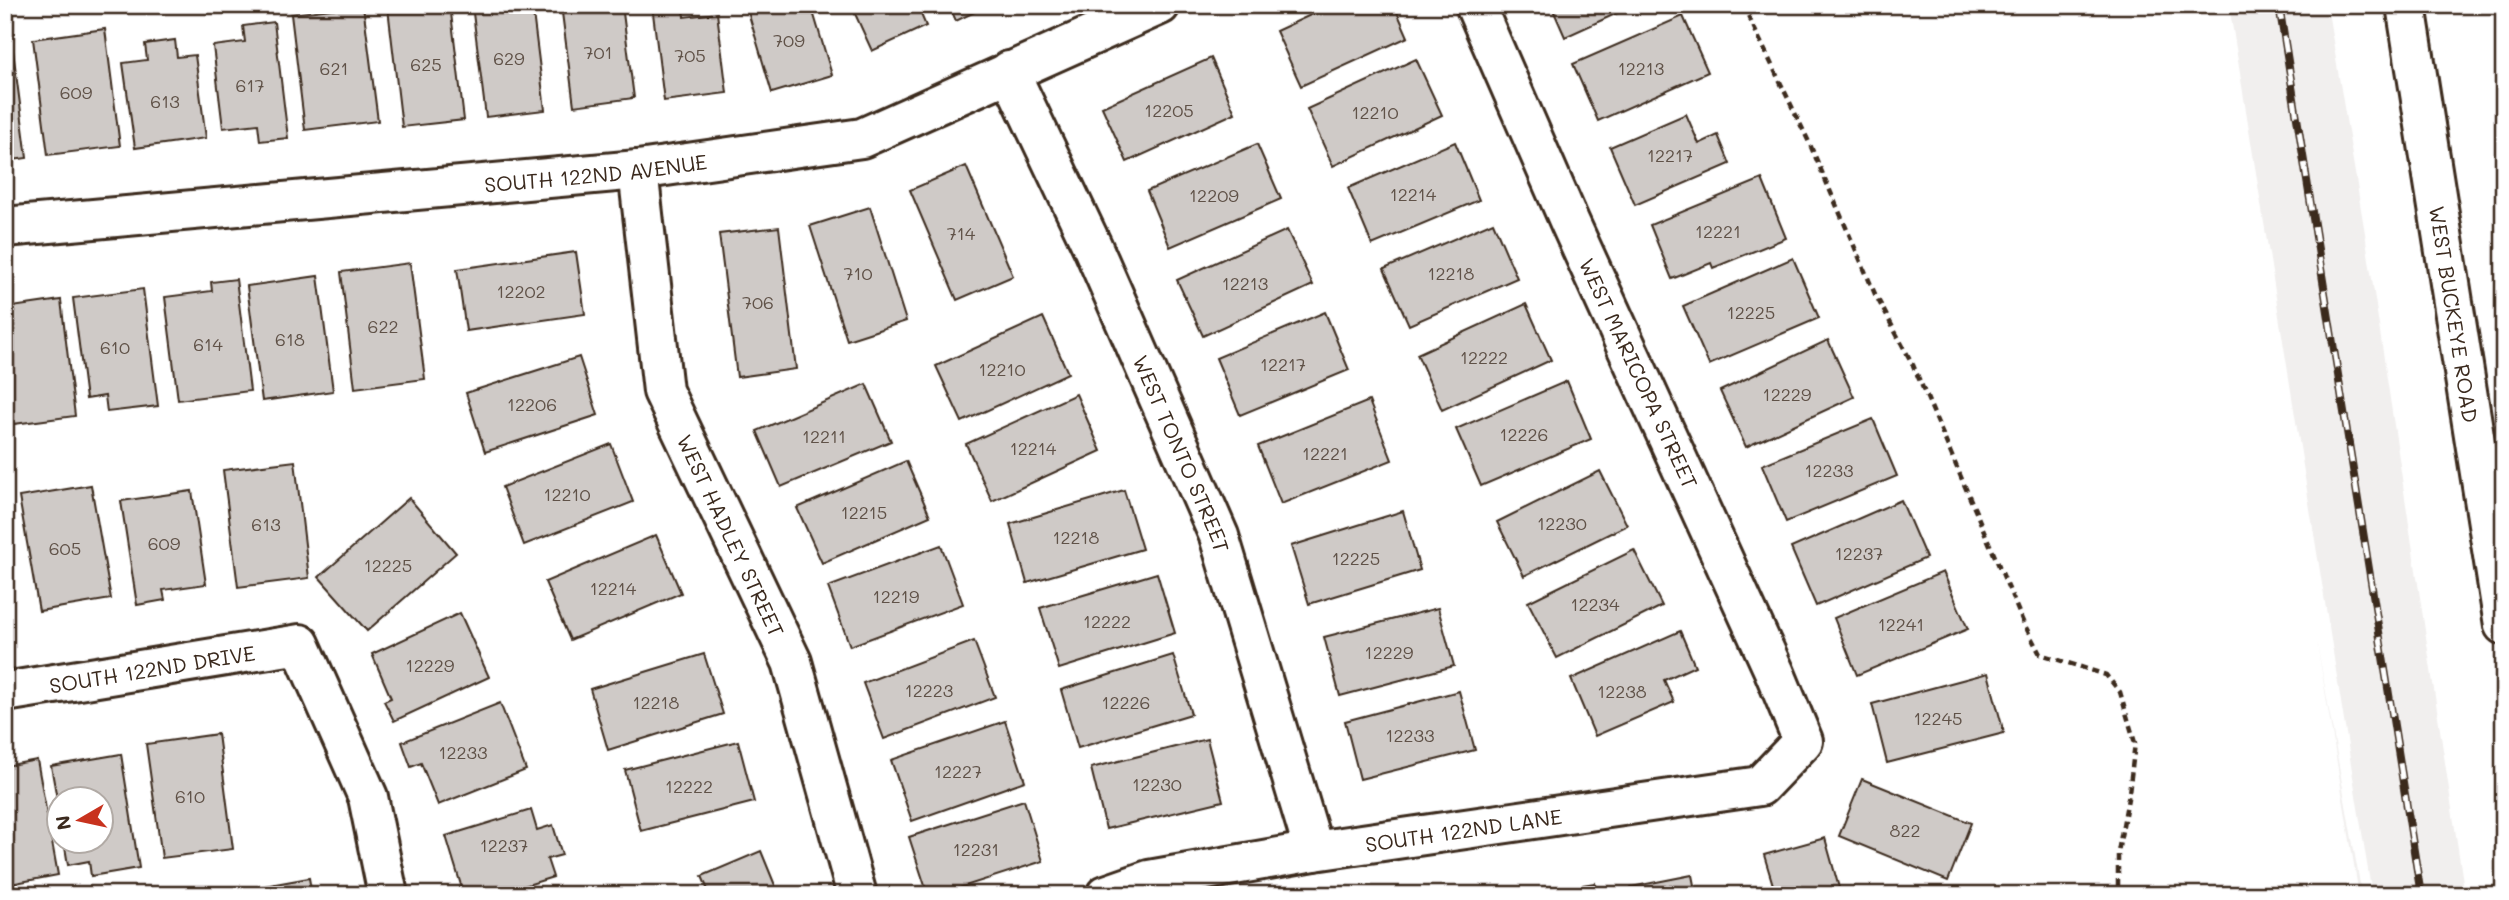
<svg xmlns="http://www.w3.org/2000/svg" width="2509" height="900" font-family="Mali,sans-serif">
	<rect width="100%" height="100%" fill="#fff"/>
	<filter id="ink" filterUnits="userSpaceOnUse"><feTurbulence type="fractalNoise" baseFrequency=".0143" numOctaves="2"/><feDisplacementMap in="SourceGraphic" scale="14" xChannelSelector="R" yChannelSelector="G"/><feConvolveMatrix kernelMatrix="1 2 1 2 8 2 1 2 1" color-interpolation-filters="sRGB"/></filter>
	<g filter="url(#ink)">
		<g fill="#f1efee">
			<polygon points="2229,5 2327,5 2365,233 2465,895 2372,895"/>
			<polygon points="2316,637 2362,895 2359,895"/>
		</g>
		<g fill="#cfcac7" stroke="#3b2a1e" stroke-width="2">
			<polygon points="363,5 378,121 305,130 291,14"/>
			<polygon points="410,5 450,5 464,120 402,127 388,8"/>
			<polygon points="472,5 532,5 545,110 486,117"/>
			<polygon points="561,5 622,5 634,98 574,106"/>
			<polygon points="652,5 683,5 684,17 717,13 727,93 664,101"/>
			<polygon points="746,5 811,5 832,75 772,93"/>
			<polygon points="851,5 917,5 926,26 872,51"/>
			<polygon points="949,5 989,5 956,21"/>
			<polygon points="1332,5 1394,5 1408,37 1301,86 1276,31"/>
			<polygon points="1551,5 1635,5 1565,37"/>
			<polygon points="1683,16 1708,72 1598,121 1573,64"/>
			<polygon points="274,22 288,138 260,141 258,124 223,128 213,46 245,42 243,26"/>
			<polygon points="105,29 120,146 48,155 33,39"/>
			<polygon points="175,40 177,57 195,55 206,138 135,148 123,63 147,60 145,44"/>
			<polygon points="12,43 27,158 5,161 5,44"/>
			<polygon points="1211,58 1235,113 1127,162 1102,107"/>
			<polygon points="1416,59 1442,115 1333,166 1307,109"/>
			<polygon points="1686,114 1699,144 1718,135 1730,164 1635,205 1610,147"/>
			<polygon points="1455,142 1479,200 1372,245 1348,188"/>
			<polygon points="1257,144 1281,199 1170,247 1147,191"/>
			<polygon points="966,166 1013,276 957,300 910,190"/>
			<polygon points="1762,179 1786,238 1713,268 1711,263 1672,279 1650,225"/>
			<polygon points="870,207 906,321 847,340 810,226"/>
			<polygon points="1493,222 1517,278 1409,325 1384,269"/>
			<polygon points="779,227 796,369 737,377 719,234"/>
			<polygon points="1287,230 1313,285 1203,336 1177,280"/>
			<polygon points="576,252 585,314 466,331 457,269"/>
			<polygon points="1793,258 1819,318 1709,365 1683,306"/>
			<polygon points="410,263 425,379 355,388 341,272"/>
			<polygon points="318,276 333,391 262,401 247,286"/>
			<polygon points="236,279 250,391 178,400 165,297 212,291 211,282"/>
			<polygon points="143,289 158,406 107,412 105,396 86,399 73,298"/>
			<polygon points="61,300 75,416 6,425 5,308"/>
			<polygon points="1526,304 1551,360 1442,410 1417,354"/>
			<polygon points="1325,312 1349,370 1240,415 1216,358"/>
			<polygon points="1043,317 1068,373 962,422 936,366"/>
			<polygon points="1828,340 1854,397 1746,447 1720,391"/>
			<polygon points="579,357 598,415 485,452 466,393"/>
			<polygon points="1567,381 1591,439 1481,486 1456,429"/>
			<polygon points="866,384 891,441 781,487 757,431"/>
			<polygon points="1076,394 1101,451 992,501 966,444"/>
			<polygon points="1369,401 1392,460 1281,504 1258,446"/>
			<polygon points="1873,419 1897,476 1786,522 1762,465"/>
			<polygon points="611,444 633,502 524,545 502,487"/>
			<polygon points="295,461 309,578 238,587 223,470"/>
			<polygon points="906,461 930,516 822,563 797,508"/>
			<polygon points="1600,471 1627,525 1524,576 1497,522"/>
			<polygon points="91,485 111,599 39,611 19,497"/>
			<polygon points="1124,490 1142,549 1027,583 1010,524"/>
			<polygon points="192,491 206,584 163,590 165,600 137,605 121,501"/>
			<polygon points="409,498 456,553 367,631 319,577"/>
			<polygon points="1901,500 1926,558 1816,606 1791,548"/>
			<polygon points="1403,511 1420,570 1309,604 1291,546"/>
			<polygon points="656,535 681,593 570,640 545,582"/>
			<polygon points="941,545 963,604 850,646 828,587"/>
			<polygon points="1634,550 1662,606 1557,658 1528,602"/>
			<polygon points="1943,572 1968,629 1857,675 1834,618"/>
			<polygon points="1157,573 1175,633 1059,669 1040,608"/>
			<polygon points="5,588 10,620 5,621"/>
			<polygon points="1438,608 1454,666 1340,696 1324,637"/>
			<polygon points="460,613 489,677 394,721 384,701 391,698 372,654"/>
			<polygon points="1680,631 1695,666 1664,680 1674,702 1595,736 1571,679"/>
			<polygon points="974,641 995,697 884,739 863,683"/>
			<polygon points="704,654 723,714 608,750 590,689"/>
			<polygon points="1173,655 1191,714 1078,748 1061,690"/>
			<polygon points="1988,673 2004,733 1887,763 1872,704"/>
			<polygon points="1459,691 1475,750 1360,779 1345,721"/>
			<polygon points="500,703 526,770 438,805 421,763 411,767 402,742"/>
			<polygon points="1005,721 1025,781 912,821 891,760"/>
			<polygon points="218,734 233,849 162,858 146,744"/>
			<polygon points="1207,739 1223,801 1106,829 1091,768"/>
			<polygon points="738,741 754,802 641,831 625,770"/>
			<polygon points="121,754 139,868 91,876 89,861 68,865 64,841 102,841 102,799 60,799 60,815 51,766"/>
			<polygon points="37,760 58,875 5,885 5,766"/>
			<polygon points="1862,779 1971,823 1948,881 1839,836"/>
			<polygon points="1024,800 1043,861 937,895 928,895 909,837"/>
			<polygon points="531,810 537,830 553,825 562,855 547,859 553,877 495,895 464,895 446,836"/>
			<polygon points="1825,838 1841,895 1776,895 1764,855"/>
			<polygon points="761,851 779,895 710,895 702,876"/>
			<polygon points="1692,875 1696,895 1632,895 1631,887"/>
			<polygon points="309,878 312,895 213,895"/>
			<polygon points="1595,883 1597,895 1535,895 1535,893"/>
		</g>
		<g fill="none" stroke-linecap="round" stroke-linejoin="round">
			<g stroke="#3b2a1e" stroke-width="44">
				<g id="minor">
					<path id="s1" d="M 1009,71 L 1093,248 L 1219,536 L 1314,851"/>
					<path id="s2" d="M 638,170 L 663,391 L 792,662 L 857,895"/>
					<path id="s3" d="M 5,227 L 638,170 L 862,138 L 1160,5"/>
					<path id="s4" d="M 5,692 L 300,644 L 368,797 L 388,895"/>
					<path id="s5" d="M 1106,895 L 1149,880 L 1314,851 L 1760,786 L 1803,741 L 1774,671 L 1570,223 L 1475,5"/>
				</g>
			</g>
			<g stroke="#3b2a1e" stroke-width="44">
				<g id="primary">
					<path id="s6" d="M 2406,5 L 2504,625"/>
				</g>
			</g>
			<polyline stroke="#3b2a1e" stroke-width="4.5" stroke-dasharray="7 5" stroke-linecap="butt" points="1743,5 1808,140 1875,294 1913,365 2023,622 2040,654 2106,675 2120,692 2135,743 2129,793 2118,852 2118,895"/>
			<use href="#minor" stroke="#fff" stroke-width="38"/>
			<use href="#primary" stroke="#fff" stroke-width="38"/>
			<g stroke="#3b2a1e" stroke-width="8">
				<polyline id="rail" points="2279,5 2421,895"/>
			</g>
			<use href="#rail" stroke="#fff" stroke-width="5" stroke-dasharray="16" stroke-linecap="butt"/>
		</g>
	</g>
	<g text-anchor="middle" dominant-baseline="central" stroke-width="5" stroke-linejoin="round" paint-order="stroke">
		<g font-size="18" fill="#605248">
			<text x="789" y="40">709</text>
			<text x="598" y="52">701</text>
			<text x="690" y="55">705</text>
			<text x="509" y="58">629</text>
			<text x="426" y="64">625</text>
			<text x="334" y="68">621</text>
			<text x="1641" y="68">12213</text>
			<text x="250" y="85">617</text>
			<text x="76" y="92">609</text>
			<text x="165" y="101">613</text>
			<text x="1169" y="110">12205</text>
			<text x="1375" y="112">12210</text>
			<text x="1670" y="155">12217</text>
			<text x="1413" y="194">12214</text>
			<text x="1214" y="195">12209</text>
			<text x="1718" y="231">12221</text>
			<text x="961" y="233">714</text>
			<text x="858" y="273">710</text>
			<text x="1451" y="273">12218</text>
			<text x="1245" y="283">12213</text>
			<text x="521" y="291">12202</text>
			<text x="758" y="302">706</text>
			<text x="1751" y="312">12225</text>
			<text x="383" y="326">622</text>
			<text x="290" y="339">618</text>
			<text x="208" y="344">614</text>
			<text x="115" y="347">610</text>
			<text x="1484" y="357">12222</text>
			<text x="1283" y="364">12217</text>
			<text x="1002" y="369">12210</text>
			<text x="1787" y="394">12229</text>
			<text x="532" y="404">12206</text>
			<text x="1524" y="434">12226</text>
			<text x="824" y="436">12211</text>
			<text x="1033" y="448">12214</text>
			<text x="1325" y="453">12221</text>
			<text x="1829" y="470">12233</text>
			<text x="567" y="494">12210</text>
			<text x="864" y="512">12215</text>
			<text x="1562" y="523">12230</text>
			<text x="266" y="524">613</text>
			<text x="1076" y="537">12218</text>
			<text x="164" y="543">609</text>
			<text x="65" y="548">605</text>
			<text x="1859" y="553">12237</text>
			<text x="1356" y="558">12225</text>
			<text x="388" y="565">12225</text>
			<text x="613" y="588">12214</text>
			<text x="896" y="596">12219</text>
			<text x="1595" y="604">12234</text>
			<text x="1107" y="621">12222</text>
			<text x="1901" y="624">12241</text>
			<text x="1389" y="652">12229</text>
			<text x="430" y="665">12229</text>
			<text x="929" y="690">12223</text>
			<text x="1622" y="691">12238</text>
			<text x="656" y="702">12218</text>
			<text x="1126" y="702">12226</text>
			<text x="1938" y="718">12245</text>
			<text x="1410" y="735">12233</text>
			<text x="463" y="752">12233</text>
			<text x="958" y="771">12227</text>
			<text x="1157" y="784">12230</text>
			<text x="689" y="786">12222</text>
			<text x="190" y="796">610</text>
			<text x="1905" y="830">822</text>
			<text x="504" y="845">12237</text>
			<text x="976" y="849">12231</text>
		</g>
		<g font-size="21" fill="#3b2a1e" stroke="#fff">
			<text stroke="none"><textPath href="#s3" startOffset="593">SOUTH 122ND AVENUE</textPath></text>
			<text stroke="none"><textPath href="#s6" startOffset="313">WEST BUCKEYE ROAD</textPath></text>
			<text transform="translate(1639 373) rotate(65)">WEST MARICOPA STREET</text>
			<text stroke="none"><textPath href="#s1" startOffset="420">WEST TONTO STREET</textPath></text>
			<text stroke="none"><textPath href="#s2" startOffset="382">WEST HADLEY STREET</textPath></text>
			<text stroke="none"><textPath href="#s4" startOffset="149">SOUTH 122ND DRIVE</textPath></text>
			<text stroke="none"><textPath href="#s5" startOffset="364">SOUTH 122ND LANE</textPath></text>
		</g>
	</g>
	<rect width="2509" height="900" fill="none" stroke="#fff" stroke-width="28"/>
	<rect x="14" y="14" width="2481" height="872" fill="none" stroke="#3b2a1e" stroke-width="2.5" filter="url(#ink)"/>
	<g transform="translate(80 820) rotate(261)"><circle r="33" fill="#ffffff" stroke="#b1aaa5" stroke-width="2"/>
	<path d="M0-5L12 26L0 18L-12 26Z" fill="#c8321e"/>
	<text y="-10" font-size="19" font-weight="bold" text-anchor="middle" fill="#3b2a1e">N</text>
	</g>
</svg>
